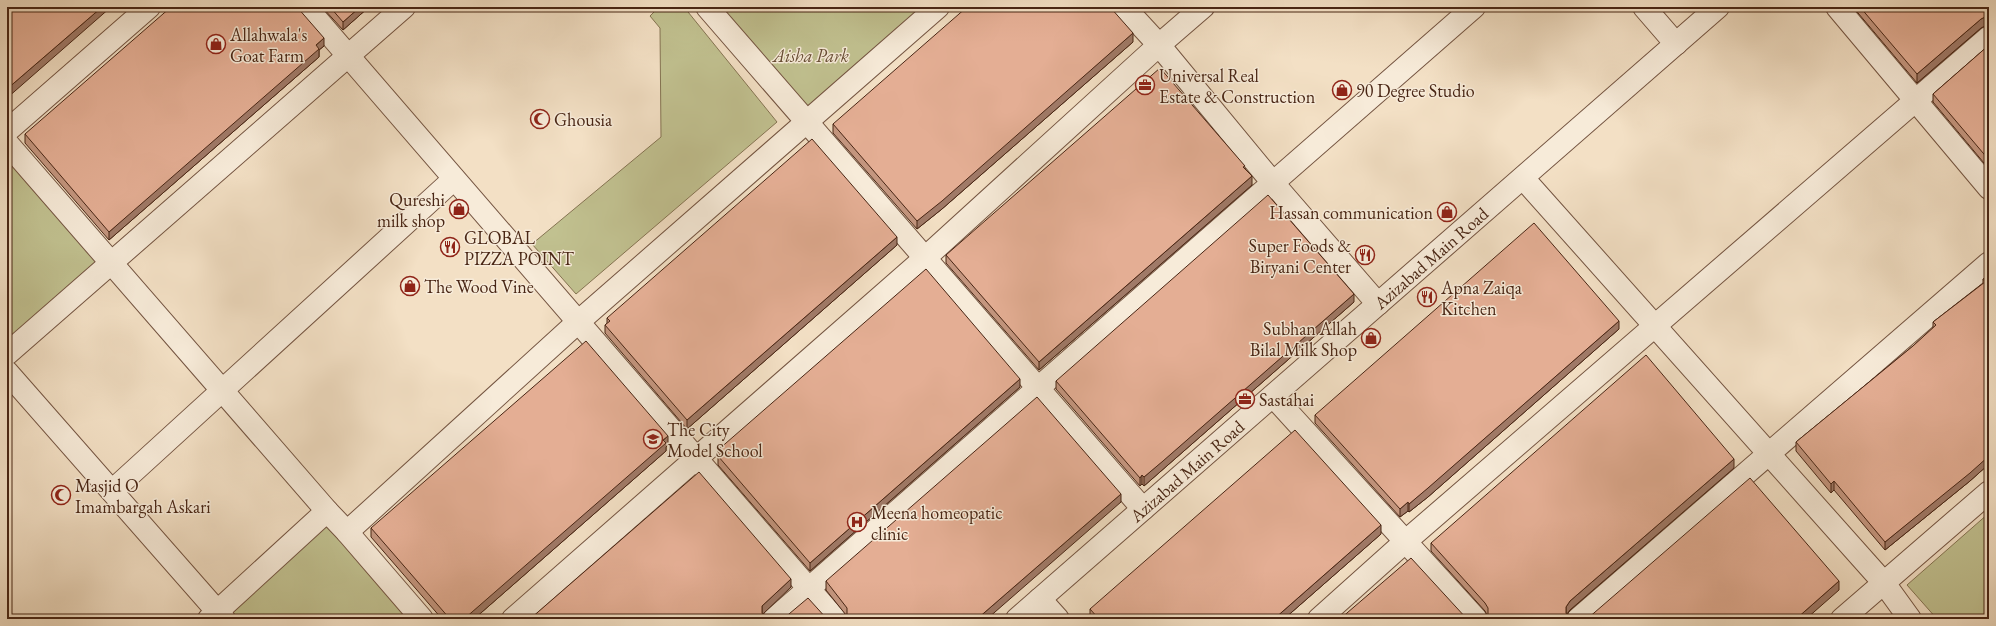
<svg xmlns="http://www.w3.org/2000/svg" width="1996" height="626" font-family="'EB Garamond',serif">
	<rect width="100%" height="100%" fill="#f3e0c5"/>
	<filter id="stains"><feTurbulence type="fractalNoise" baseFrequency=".005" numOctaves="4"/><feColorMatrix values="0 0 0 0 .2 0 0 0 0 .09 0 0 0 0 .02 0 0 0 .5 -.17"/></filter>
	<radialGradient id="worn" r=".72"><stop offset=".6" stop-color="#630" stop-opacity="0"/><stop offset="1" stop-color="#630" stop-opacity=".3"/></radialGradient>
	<g fill="#c1c190" stroke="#857452">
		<polygon points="659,7 684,7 777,122 576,294 532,244 661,137 660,28 650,16"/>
		<polygon points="707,7 938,7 806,122"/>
		<polygon points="7,143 112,262 7,354"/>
		<polygon points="327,511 422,619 224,619"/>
		<polygon points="1989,513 1989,619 1937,619 1907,585"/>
	</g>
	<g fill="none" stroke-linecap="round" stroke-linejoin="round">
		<g stroke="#745441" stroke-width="24">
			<g id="minor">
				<polyline points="306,7 835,619"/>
				<polyline points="707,7 1143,509"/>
				<polyline points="1124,7 1159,45 1273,183 1378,304"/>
				<polyline points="1644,7 1676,44"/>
				<polyline points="1837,7 1989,188"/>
				<polyline points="7,131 149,7"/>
				<polyline points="7,143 327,511"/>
				<polyline points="1523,178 1884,583 1910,619"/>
				<polyline points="7,354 404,7"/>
				<polyline points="7,372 224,619"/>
				<polyline points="1273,396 1476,619"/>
				<polyline points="112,491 454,179"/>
				<polyline points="347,532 578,322 938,7"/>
				<polyline points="1040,599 1058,619"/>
				<polyline points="209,619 327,511 347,532 422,619"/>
				<polyline points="513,619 925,258 1159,45 1203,7"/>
				<polyline points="774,619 1474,7"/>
				<polyline points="1017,619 1718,7"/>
				<polyline points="1319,619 1406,541 1989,37"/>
				<polyline points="1578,619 1989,263"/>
				<polyline points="1842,619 1989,492"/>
			</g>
		</g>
		<use href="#minor" stroke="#f7ebd9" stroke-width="22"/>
	</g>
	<g fill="#c4967f" stroke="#492615">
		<polygon points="322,7 369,7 343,30"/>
		<polygon points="1853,7 1989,7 1989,25 1987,25 1981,28 1917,83"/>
		<polygon points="1133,42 942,209 917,229 833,133 833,124"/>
		<polygon points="1989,45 1989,169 1933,102 1933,94"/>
		<polygon points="324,46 319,50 319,57 109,240 25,143 25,134"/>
		<polygon points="1245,168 1252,185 1039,370 946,263 946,255"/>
		<polygon points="897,245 687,429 605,333 605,325 607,323 607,318"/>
		<polygon points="1989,273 1989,464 1970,481 1885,550 1834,490 1831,493 1796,451 1796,442 1913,346 1933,328 1933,322 1983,283 1983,279"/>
		<polygon points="1354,302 1144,486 1142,484 1140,486 1056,389 1056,381"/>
		<polygon points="1619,329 1428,497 1409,512 1408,511 1400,517 1315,423 1315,415"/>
		<polygon points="1020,387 810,571 718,465 718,450"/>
		<polygon points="668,445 666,447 666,451 474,619 442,619 371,537 371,528"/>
		<polygon points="1734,468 1570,610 1567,615 1487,615 1485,611 1431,551 1431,543"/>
		<polygon points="1121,502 846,615 826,590 826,581"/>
		<polygon points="1381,534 1284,619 1091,619 1090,617 1090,609"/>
	</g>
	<g fill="#a07a68" stroke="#492615">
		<polygon points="102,7 111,7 7,98 7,89"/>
		<polygon points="360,7 369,7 343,30 343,22"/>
		<polygon points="1987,16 1987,25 1981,28 1917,83 1917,74 1981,19"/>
		<polygon points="1133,33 1133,42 942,209 917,229 917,221"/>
		<polygon points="324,38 324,46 319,50 319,57 109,240 109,232"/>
		<polygon points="1252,176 1252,185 1039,370 1039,362"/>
		<polygon points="897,237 897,245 687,429 687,420"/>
		<polygon points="1354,294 1354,302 1144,486 1144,477"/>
		<polygon points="1619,321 1619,329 1428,497 1409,512 1409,504"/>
		<polygon points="1020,379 1020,387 810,571 810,563"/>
		<polygon points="668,436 668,445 666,447 666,451 474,619 464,619"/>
		<polygon points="1989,456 1989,464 1970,481 1885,550 1885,542"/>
		<polygon points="1734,459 1734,468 1570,610 1566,615 1566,619 1566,607 1570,601"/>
		<polygon points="1142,475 1142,484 1140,486 1140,478"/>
		<polygon points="1834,481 1834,490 1831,493 1831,484"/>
		<polygon points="1121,494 1121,502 987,619 977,619"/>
		<polygon points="1408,502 1408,511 1400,517 1400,509"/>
		<polygon points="1381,525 1381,534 1284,619 1274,619"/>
		<polygon points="791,579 791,587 762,615 762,606"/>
		<polygon points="1839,581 1839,590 1806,619 1796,619"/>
	</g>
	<g fill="#e4ae94" stroke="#492615">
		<polygon points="7,7 102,7 7,89"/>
		<polygon points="171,7 297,7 324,38 316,45 319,49 109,232 25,134"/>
		<polygon points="330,7 360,7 343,22"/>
		<polygon points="967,7 1110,7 1133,33 942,201 917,221 833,124"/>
		<polygon points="1860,7 1989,7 1989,16 1987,16 1981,19 1917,74"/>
		<polygon points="1989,45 1989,160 1933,94"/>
		<polygon points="1160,68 1245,166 1243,167 1252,176 1039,362 946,255"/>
		<polygon points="812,139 897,237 687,420 605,325 610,321 607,318"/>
		<polygon points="1268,195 1354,294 1163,461 1144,477 1142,475 1140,478 1056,381"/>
		<polygon points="1534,223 1619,321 1428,488 1409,504 1408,502 1400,509 1315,415"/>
		<polygon points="926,269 1020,379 810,563 718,456 721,453 718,450"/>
		<polygon points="1989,273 1989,456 1970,473 1885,542 1834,481 1831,484 1796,442 1913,346 1936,325 1933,322 1985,282 1983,279"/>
		<polygon points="586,341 668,436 663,440 666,443 464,619 450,619 371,528"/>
		<polygon points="1646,355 1734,459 1570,601 1566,607 1566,613 1569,619 1485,619 1488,614 1488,608 1485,603 1431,543"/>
		<polygon points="1037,397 1121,494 977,619 844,619 847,614 847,608 826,581"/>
		<polygon points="1295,430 1381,525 1274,619 1099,619 1090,609"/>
		<polygon points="699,472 791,579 762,606 762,613 765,619 530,619"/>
		<polygon points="1750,478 1839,581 1796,619 1587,619"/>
		<polygon points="1411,558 1467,619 1340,619"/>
		<polygon points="808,598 827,619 783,619"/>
	</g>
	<defs>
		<g id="shop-ring" transform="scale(1)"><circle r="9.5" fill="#f7ebd9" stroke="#8f2418" stroke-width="1.5"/><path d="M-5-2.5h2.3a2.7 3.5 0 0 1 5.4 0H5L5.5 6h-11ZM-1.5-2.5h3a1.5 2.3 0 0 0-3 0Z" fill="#8f2418"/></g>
		<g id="office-ring" transform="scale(1)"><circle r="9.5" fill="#f7ebd9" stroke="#8f2418" stroke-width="1.5"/><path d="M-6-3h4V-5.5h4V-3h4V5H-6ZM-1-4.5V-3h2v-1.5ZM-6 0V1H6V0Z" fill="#8f2418"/></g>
		<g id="mosque-ring" transform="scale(1)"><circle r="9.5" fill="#f7ebd9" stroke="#8f2418" stroke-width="1.5"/><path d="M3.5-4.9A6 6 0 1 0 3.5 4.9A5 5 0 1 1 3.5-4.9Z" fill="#8f2418"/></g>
		<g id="restaurant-ring" transform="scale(1)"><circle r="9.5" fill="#f7ebd9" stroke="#8f2418" stroke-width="1.5"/><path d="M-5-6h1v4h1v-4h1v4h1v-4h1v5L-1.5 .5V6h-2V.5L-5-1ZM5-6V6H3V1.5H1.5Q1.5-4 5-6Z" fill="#8f2418"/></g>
		<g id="school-ring" transform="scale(1)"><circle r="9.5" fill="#f7ebd9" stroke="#8f2418" stroke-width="1.5"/><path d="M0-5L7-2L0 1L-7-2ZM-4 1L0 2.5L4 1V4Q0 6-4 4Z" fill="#8f2418"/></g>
		<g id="hospital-ring" transform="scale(1)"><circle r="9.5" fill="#f7ebd9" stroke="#8f2418" stroke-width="1.5"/><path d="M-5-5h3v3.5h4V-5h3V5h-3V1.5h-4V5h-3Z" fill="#8f2418"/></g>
	</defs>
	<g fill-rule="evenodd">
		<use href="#shop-ring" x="216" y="44"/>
		<use href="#office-ring" x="1145" y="85"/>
		<use href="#shop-ring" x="1342" y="90"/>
		<use href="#mosque-ring" x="540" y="119"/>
		<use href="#shop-ring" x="459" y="209"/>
		<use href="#shop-ring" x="1447" y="212"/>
		<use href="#restaurant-ring" x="450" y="247"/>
		<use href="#restaurant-ring" x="1365" y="255"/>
		<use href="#shop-ring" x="410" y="286"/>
		<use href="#restaurant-ring" x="1427" y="297"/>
		<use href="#shop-ring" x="1371" y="338"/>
		<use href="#office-ring" x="1245" y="399"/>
		<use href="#school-ring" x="653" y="439"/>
		<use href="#mosque-ring" x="61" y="495"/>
		<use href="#hospital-ring" x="857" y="522"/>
	</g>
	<g text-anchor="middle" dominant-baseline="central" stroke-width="3" stroke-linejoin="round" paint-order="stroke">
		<g font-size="18" fill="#492615" stroke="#f7ebd9" text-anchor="start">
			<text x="230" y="34">Allahwala's<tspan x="230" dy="21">Goat Farm</tspan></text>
			<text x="1159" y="75">Universal Real<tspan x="1159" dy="21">Estate &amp; Construction</tspan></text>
			<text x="1356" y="90">90 Degree Studio</text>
			<text x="554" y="119">Ghousia</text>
			<text x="445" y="199" text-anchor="end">Qureshi<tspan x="445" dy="21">milk shop</tspan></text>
			<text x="1433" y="212" text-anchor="end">Hassan communication</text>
			<text x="464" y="237">GLOBAL<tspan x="464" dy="21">PIZZA POINT</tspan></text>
			<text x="1351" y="245" text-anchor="end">Super Foods &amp;<tspan x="1351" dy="21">Biryani Center</tspan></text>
			<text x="424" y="286">The Wood Vine</text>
			<text x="1441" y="287">Apna Zaiqa<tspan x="1441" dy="21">Kitchen</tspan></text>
			<text x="1357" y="328" text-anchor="end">Subhan Allah<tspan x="1357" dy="21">Bilal Milk Shop</tspan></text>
			<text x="1259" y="399">Sastahai</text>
			<text x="667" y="429">The City<tspan x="667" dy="21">Model School</tspan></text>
			<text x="75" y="485">Masjid O<tspan x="75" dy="21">Imambargah Askari</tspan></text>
			<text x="871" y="512">Meena homeopatic<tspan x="871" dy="21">clinic</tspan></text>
		</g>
		<g font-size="18" font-style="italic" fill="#674d34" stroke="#f7ebd9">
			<text x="811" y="55">Aisha Park</text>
		</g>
		<g font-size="18" fill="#492615" stroke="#f7ebd9">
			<text transform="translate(1431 258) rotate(-41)">Azizabad Main Road</text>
			<text transform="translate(1187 471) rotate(-41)">Azizabad Main Road</text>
		</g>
	</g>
	<rect width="1996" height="626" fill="none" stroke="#f3e0c5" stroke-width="24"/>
	<rect x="8" y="8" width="1980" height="610" fill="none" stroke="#492615" stroke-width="2"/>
	<rect x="12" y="12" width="1972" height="602" fill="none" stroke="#492615"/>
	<rect width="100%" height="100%" filter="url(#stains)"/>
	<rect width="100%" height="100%" fill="url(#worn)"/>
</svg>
